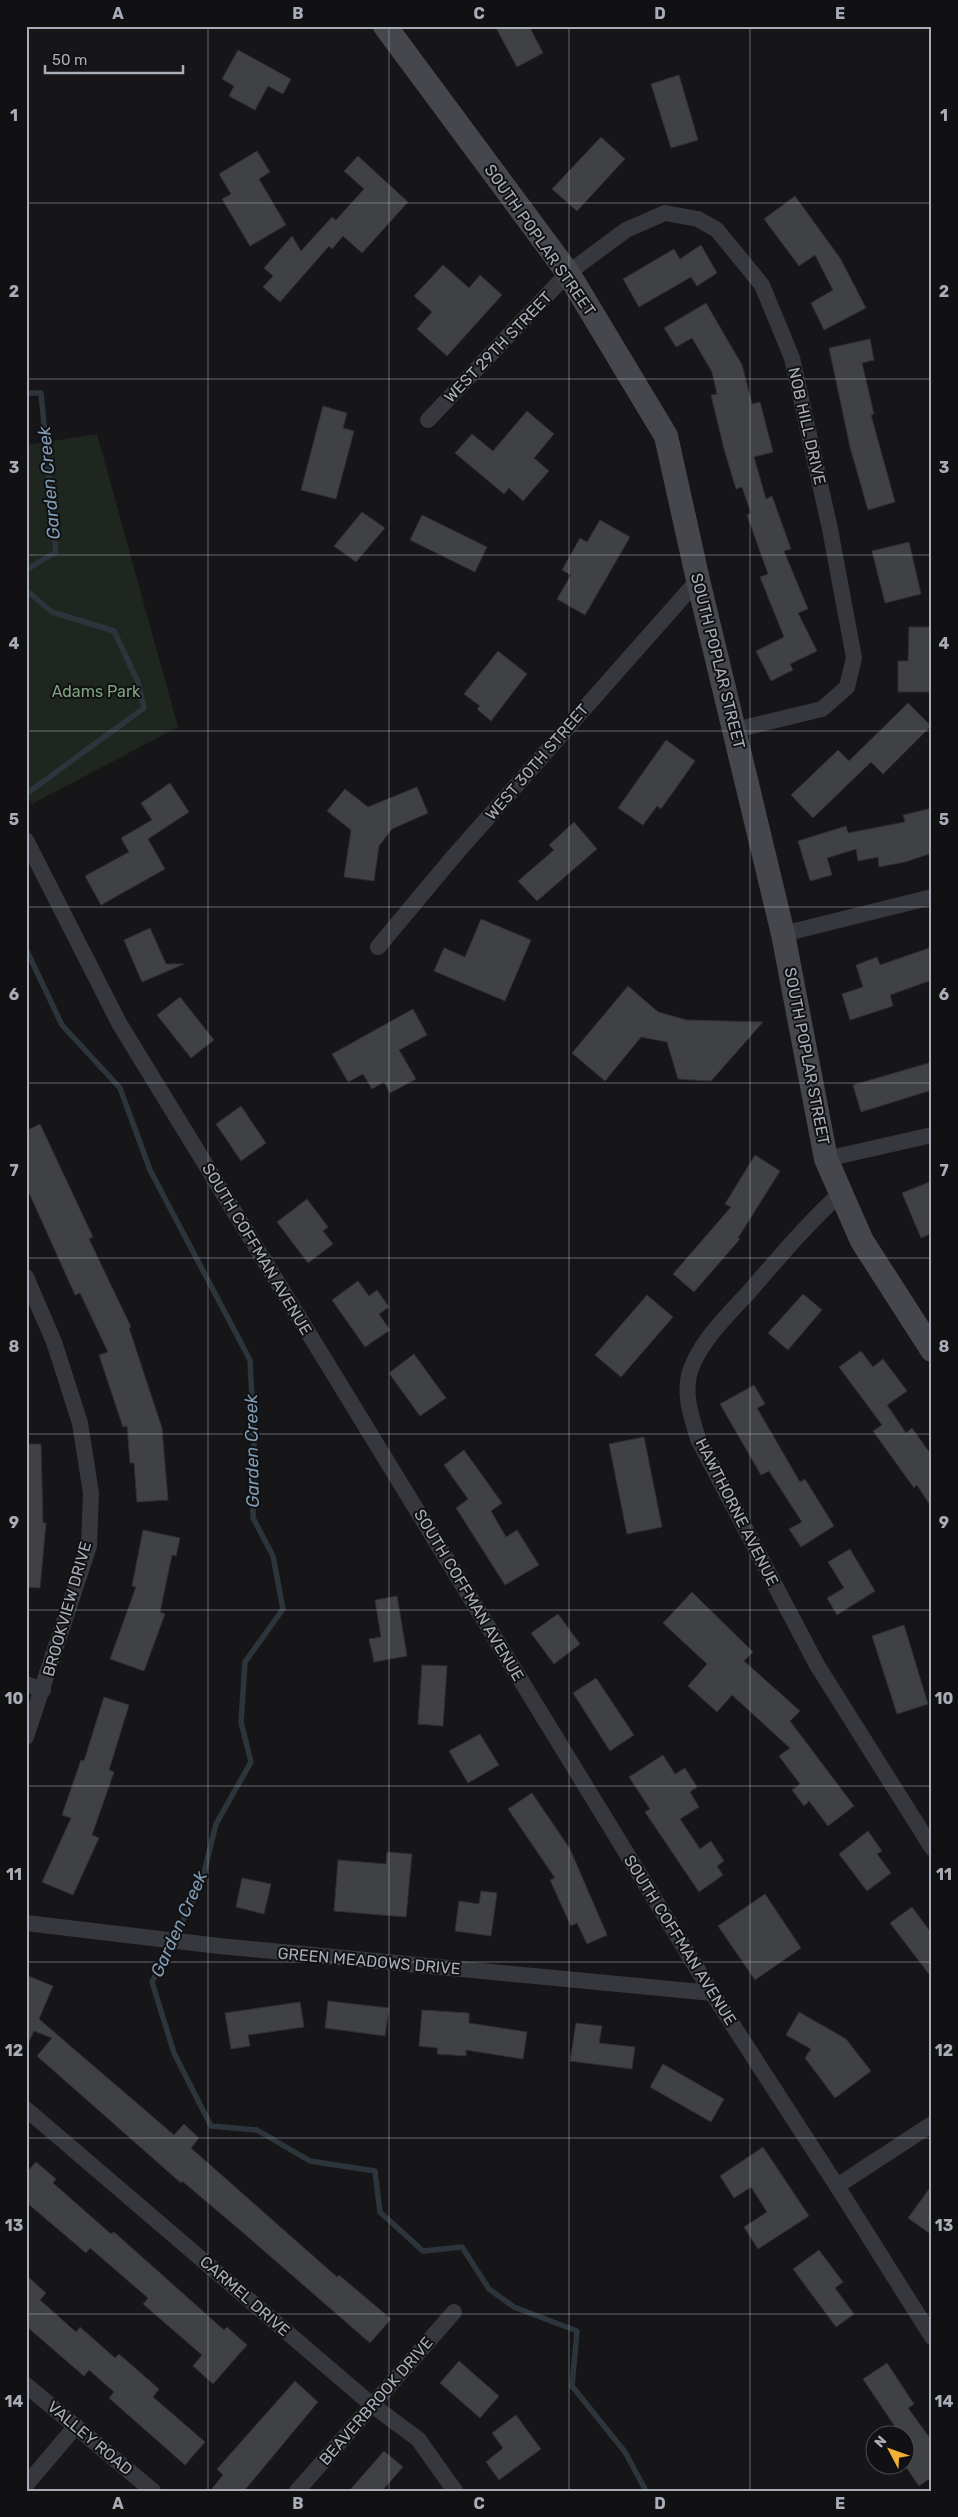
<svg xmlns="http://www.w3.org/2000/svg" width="958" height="2517" font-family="Rubik,sans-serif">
	<rect width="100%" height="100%" fill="#161618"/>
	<polygon fill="#1e261f" points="97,434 178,727 32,804 26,794 26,445"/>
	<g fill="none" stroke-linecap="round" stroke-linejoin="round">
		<g stroke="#2c353c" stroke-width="5.5">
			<polyline points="26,393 41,393 56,552 26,570"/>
			<polyline points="26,590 52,612 114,631 138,682 144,708 26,794"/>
			<polyline points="26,949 62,1025 120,1088 150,1170 250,1360 254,1437 253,1518 273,1556 283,1609 245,1662 241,1722 251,1762 216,1824 201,1885 152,1982 174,2053 211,2126 257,2130 310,2161 375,2171 380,2212 423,2251 462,2247 489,2289 514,2307 577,2331 572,2386 625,2452 646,2491"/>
		</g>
	</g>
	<g fill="#404145" stroke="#303034">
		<polygon points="495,26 529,26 543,53 517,67"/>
		<polygon points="238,50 291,79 283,94 268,86 255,110 229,96 234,86 222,79"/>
		<polygon points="679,75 698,140 671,148 651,84"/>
		<polygon points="601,137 625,159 577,211 552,189"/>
		<polygon points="257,151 270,172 259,179 286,225 250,246 222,199 231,194 219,174"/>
		<polygon points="358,156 408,202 362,253 343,236 332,249 329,246 280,302 263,287 273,276 264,268 292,236 301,251 332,217 336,220 364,189 344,171"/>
		<polygon points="795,196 840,258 866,308 824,330 811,303 833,290 815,255 799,266 764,219"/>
		<polygon points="701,245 717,273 697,286 691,277 639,307 623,279 674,249 680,259"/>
		<polygon points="443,265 469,288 480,275 502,295 447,356 417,329 432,312 414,296"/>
		<polygon points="706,303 742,365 752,404 760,402 773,452 754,457 766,499 772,496 791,549 784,551 808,609 798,613 817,651 790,664 793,670 771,681 756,651 784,637 760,577 768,574 747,515 751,513 742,487 736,489 724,449 711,395 717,394 712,372 692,338 676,347 664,328"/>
		<polygon points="870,339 874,360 862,363 874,414 871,415 895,502 868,510 850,447 829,348"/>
		<polygon points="323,406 347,413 343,428 354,431 336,499 301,490"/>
		<polygon points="527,411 554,434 534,458 549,471 523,501 509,488 504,494 455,453 472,434 493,451"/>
		<polygon points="362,512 385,528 356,562 334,546"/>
		<polygon points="422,515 487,547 475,572 410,540"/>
		<polygon points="600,520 630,537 585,615 557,599 571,575 562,570 580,538 587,542"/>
		<polygon points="909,542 921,594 885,603 872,551"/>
		<polygon points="909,627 932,627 932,692 898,692 898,661 908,661"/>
		<polygon points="498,651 527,674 491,721 477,709 480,706 464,694"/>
		<polygon points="908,703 931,726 883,774 871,762 813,818 791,795 838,750 849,761"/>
		<polygon points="666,740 695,761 661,809 657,806 643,825 618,808"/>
		<polygon points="170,783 189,812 148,839 165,869 101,905 85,876 129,852 121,838 152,820 141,803"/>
		<polygon points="417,787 428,813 392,829 379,846 374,881 344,877 351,830 327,811 345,789 368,807"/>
		<polygon points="932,808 932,853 905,862 879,867 878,857 858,861 856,849 827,858 832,875 810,881 798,841 846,826 848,833 905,822 903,815"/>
		<polygon points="574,822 597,849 537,901 518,881 554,850 549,845"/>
		<polygon points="481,919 531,940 505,1001 434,971 444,948 465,957"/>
		<polygon points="150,928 166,964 184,964 142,982 124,940"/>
		<polygon points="932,947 932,980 890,995 893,1006 850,1020 842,994 863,987 856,965 877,957 880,965"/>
		<polygon points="628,986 658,1012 687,1020 763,1022 711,1081 678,1079 667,1042 641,1037 605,1081 572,1053"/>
		<polygon points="180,997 214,1040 191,1058 157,1015"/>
		<polygon points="413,1009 427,1035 399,1050 416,1079 390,1093 384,1082 372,1089 363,1074 348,1082 332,1054"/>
		<polygon points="932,1062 932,1090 861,1112 853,1085"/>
		<polygon points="241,1106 266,1143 241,1161 216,1124"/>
		<polygon points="40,1124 93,1237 89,1239 131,1327 129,1328 162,1428 168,1500 137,1502 134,1463 130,1463 127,1426 123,1427 99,1355 108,1352 80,1293 75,1295 26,1186 26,1131"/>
		<polygon points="755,1155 780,1171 738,1238 740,1239 694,1292 673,1274 731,1207 725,1204"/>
		<polygon points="932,1181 932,1233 921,1238 902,1193"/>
		<polygon points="307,1199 328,1227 323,1231 333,1244 308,1263 277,1222"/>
		<polygon points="358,1281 369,1296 377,1290 389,1307 379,1314 390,1330 365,1347 332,1300"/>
		<polygon points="803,1294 822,1310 788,1350 768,1333"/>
		<polygon points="647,1295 673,1317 621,1377 595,1355"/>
		<polygon points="861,1351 873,1367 883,1359 907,1391 887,1405 906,1433 912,1428 932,1456 932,1508 917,1485 914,1488 873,1431 882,1425 839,1367"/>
		<polygon points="414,1354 446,1398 420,1416 389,1373"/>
		<polygon points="754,1385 765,1404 757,1408 800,1482 805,1479 834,1526 801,1547 789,1529 802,1522 769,1471 761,1475 720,1404"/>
		<polygon points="644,1437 662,1527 627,1534 609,1444"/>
		<polygon points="26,1444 41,1444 43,1523 46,1523 40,1588 26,1587"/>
		<polygon points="464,1450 502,1503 491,1511 506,1537 517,1530 539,1565 505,1585 456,1508 468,1499 444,1465"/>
		<polygon points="143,1530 180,1538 176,1556 172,1555 160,1612 165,1614 144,1671 110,1659 136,1587 132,1586"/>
		<polygon points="850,1549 875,1591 837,1615 827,1598 844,1588 828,1562"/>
		<polygon points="692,1592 753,1652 744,1661 800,1711 790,1721 854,1806 828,1826 809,1801 804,1806 792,1790 800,1784 779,1756 790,1748 732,1695 717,1712 688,1686 707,1664 663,1623"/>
		<polygon points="397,1596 407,1656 374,1662 369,1639 381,1637 375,1600"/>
		<polygon points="558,1614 580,1644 554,1664 531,1633"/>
		<polygon points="904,1625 928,1704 897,1714 872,1636"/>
		<polygon points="422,1665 447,1666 443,1726 418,1724"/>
		<polygon points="596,1678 634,1735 610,1751 573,1693"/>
		<polygon points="104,1697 129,1705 109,1770 114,1772 92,1835 99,1838 73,1895 42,1882 71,1818 62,1815 81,1760 84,1761"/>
		<polygon points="480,1734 499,1765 468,1783 449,1751"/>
		<polygon points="663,1755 675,1774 685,1768 697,1787 690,1792 699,1807 680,1819 700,1849 711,1841 724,1861 717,1866 723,1875 699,1892 645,1812 650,1809 629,1777"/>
		<polygon points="532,1793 570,1849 607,1935 587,1944 577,1923 571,1926 550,1880 555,1878 508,1809"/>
		<polygon points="868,1831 882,1851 877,1854 891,1873 867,1891 839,1854"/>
		<polygon points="387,1852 412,1854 406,1917 334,1911 338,1860 386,1864"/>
		<polygon points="242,1878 271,1884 264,1914 236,1907"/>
		<polygon points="481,1891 497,1893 491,1936 455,1931 459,1901 479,1904"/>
		<polygon points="765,1894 801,1948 755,1980 718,1926"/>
		<polygon points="912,1907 932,1934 932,1978 890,1923"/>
		<polygon points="26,1975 53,1986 39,2019 174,2135 184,2124 199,2138 191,2148 337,2277 339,2275 391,2319 370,2343 240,2230 182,2181 181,2183 37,2056 52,2038 34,2031 26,2048"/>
		<polygon points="328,2001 389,2008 385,2036 325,2028"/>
		<polygon points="300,2002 304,2027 248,2035 250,2046 231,2049 225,2013"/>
		<polygon points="422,2010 469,2013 469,2023 527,2032 523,2059 466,2050 466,2056 437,2054 438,2048 419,2046"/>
		<polygon points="799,2012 846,2039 871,2071 835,2098 805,2058 811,2049 786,2035"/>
		<polygon points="576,2023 602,2026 599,2043 635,2047 632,2069 570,2061"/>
		<polygon points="663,2064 724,2099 711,2122 650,2087"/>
		<polygon points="763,2147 809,2216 758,2249 744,2227 767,2212 751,2187 734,2198 720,2176"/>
		<polygon points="36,2162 56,2179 53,2183 111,2234 114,2232 224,2330 227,2327 247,2345 213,2384 193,2366 202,2355 143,2304 148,2298 90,2248 86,2253 26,2202 26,2173"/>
		<polygon points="932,2185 932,2235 908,2218"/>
		<polygon points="819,2250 843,2282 835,2288 854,2314 836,2327 793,2269"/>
		<polygon points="26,2275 46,2293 40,2300 76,2332 80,2327 115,2358 119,2354 159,2389 153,2397 205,2442 185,2465 109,2398 114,2392 89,2370 84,2376 26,2326"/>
		<polygon points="459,2361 499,2396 480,2418 440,2383"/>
		<polygon points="887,2363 914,2404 908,2408 932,2441 932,2477 919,2486 906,2467 906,2434 900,2434 863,2379"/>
		<polygon points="295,2381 318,2402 244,2491 210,2491 223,2475 217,2469"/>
		<polygon points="516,2415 541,2449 499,2480 486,2462 503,2448 492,2433"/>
		<polygon points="384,2451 403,2467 382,2491 349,2491"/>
	</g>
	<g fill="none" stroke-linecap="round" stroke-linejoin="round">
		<g stroke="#37383d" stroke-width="16">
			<polyline points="428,420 568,273 626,230 665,213 698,219 717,230 762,285 792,358 830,529 854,658 847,687 822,709 735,730"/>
			<polyline points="26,840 119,1023 712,1993 837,2186 932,2337"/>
			<polyline points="783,934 932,897"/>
			<polyline points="378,947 454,856 698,580"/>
			<polyline points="826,1159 932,1135"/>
			<path d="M 842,1192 C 808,1223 779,1257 749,1292 C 727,1316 698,1343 689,1375 C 684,1397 692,1418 698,1439 L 817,1665 L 932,1848"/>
			<polyline points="26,1277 54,1342 80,1423 91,1493 89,1546 26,1737"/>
			<polyline points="26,1684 43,1690"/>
			<polyline points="26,1923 219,1946 712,1993"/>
			<polyline points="26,2109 372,2405 418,2439 455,2491"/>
			<polyline points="837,2186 932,2124"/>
			<polyline points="26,2385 153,2491"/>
			<polyline points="26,2485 76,2426"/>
			<polyline points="297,2491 454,2312"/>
		</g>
		<polyline stroke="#45474d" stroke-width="24" points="385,26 568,273 666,436 698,580 783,934 826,1159 862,1241 932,1350"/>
	</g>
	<path fill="none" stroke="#a8adb8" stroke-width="1" stroke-opacity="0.55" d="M 208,26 L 208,2491M 389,26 L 389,2491M 569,26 L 569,2491M 750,26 L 750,2491M 26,203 L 932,203M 26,379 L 932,379M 26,555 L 932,555M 26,731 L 932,731M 26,907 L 932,907M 26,1083 L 932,1083M 26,1258 L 932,1258M 26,1434 L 932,1434M 26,1610 L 932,1610M 26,1786 L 932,1786M 26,1962 L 932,1962M 26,2138 L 932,2138M 26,2314 L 932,2314"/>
	<g text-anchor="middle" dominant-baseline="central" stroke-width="4" stroke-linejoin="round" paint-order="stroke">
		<g font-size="16" fill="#a8adb8" stroke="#111113">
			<text transform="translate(540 240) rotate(55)">SOUTH POPLAR STREET</text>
			<text transform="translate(498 347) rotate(-46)">WEST 29TH STREET</text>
			<text transform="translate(807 426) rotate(77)">NOB HILL DRIVE</text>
			<text transform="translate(718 661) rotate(76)">SOUTH POPLAR STREET</text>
			<text transform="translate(537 762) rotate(-49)">WEST 30TH STREET</text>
			<text transform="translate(807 1056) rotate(79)">SOUTH POPLAR STREET</text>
			<text transform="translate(257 1249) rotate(59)">SOUTH COFFMAN AVENUE</text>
			<text transform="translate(737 1512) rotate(63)">HAWTHORNE AVENUE</text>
			<text transform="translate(469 1595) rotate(59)">SOUTH COFFMAN AVENUE</text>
			<text transform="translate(67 1609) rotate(-74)">BROOKVIEW DRIVE</text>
			<text transform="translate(680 1940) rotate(58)">SOUTH COFFMAN AVENUE</text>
			<text transform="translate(369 1961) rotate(5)">GREEN MEADOWS DRIVE</text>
			<text transform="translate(245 2296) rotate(41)">CARMEL DRIVE</text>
			<text transform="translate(376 2401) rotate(-49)">BEAVERBROOK DRIVE</text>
			<text transform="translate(90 2438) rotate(40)">VALLEY ROAD</text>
		</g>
		<g font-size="16" fill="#7fa381" stroke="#111113">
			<text x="96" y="691">Adams Park</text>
		</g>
		<g font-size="18" font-style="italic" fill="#7f9bb3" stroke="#111113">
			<text transform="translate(49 483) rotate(-95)">Garden Creek</text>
			<text transform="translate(252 1451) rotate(-91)">Garden Creek</text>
			<text transform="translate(179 1924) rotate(-66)">Garden Creek</text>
		</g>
	</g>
	<rect width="958" height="2517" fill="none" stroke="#111113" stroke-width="55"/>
	<g transform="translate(890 2450) rotate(311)"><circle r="24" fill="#111113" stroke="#4d4f55"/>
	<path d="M0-4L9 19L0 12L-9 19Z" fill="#f2b134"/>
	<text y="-8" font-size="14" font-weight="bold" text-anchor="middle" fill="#a8adb8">N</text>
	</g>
	<path d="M45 65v8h138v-8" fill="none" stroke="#a8adb8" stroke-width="2.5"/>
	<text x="52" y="65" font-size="15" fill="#a8adb8" stroke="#111113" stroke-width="4" paint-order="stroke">50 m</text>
	<rect x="28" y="28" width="902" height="2462" fill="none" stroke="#a8adb8" stroke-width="2"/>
	<g font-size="16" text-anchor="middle" font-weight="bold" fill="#a8adb8">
		<text x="118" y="19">A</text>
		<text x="298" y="19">B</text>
		<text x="479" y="19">C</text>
		<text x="660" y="19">D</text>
		<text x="840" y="19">E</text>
		<text x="14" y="121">1</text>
		<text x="944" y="121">1</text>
		<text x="14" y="297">2</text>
		<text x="944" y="297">2</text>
		<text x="14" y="473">3</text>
		<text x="944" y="473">3</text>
		<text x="14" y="649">4</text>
		<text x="944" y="649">4</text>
		<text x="14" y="825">5</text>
		<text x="944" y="825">5</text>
		<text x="14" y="1000">6</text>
		<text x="944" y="1000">6</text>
		<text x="14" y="1176">7</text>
		<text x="944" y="1176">7</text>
		<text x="14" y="1352">8</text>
		<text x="944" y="1352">8</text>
		<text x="14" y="1528">9</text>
		<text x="944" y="1528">9</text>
		<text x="14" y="1704">10</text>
		<text x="944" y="1704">10</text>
		<text x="14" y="1880">11</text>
		<text x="944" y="1880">11</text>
		<text x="14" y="2056">12</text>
		<text x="944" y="2056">12</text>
		<text x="14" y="2231">13</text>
		<text x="944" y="2231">13</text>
		<text x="14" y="2407">14</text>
		<text x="944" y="2407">14</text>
		<text x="118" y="2509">A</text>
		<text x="298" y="2509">B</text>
		<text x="479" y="2509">C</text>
		<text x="660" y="2509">D</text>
		<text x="840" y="2509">E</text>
	</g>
</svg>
